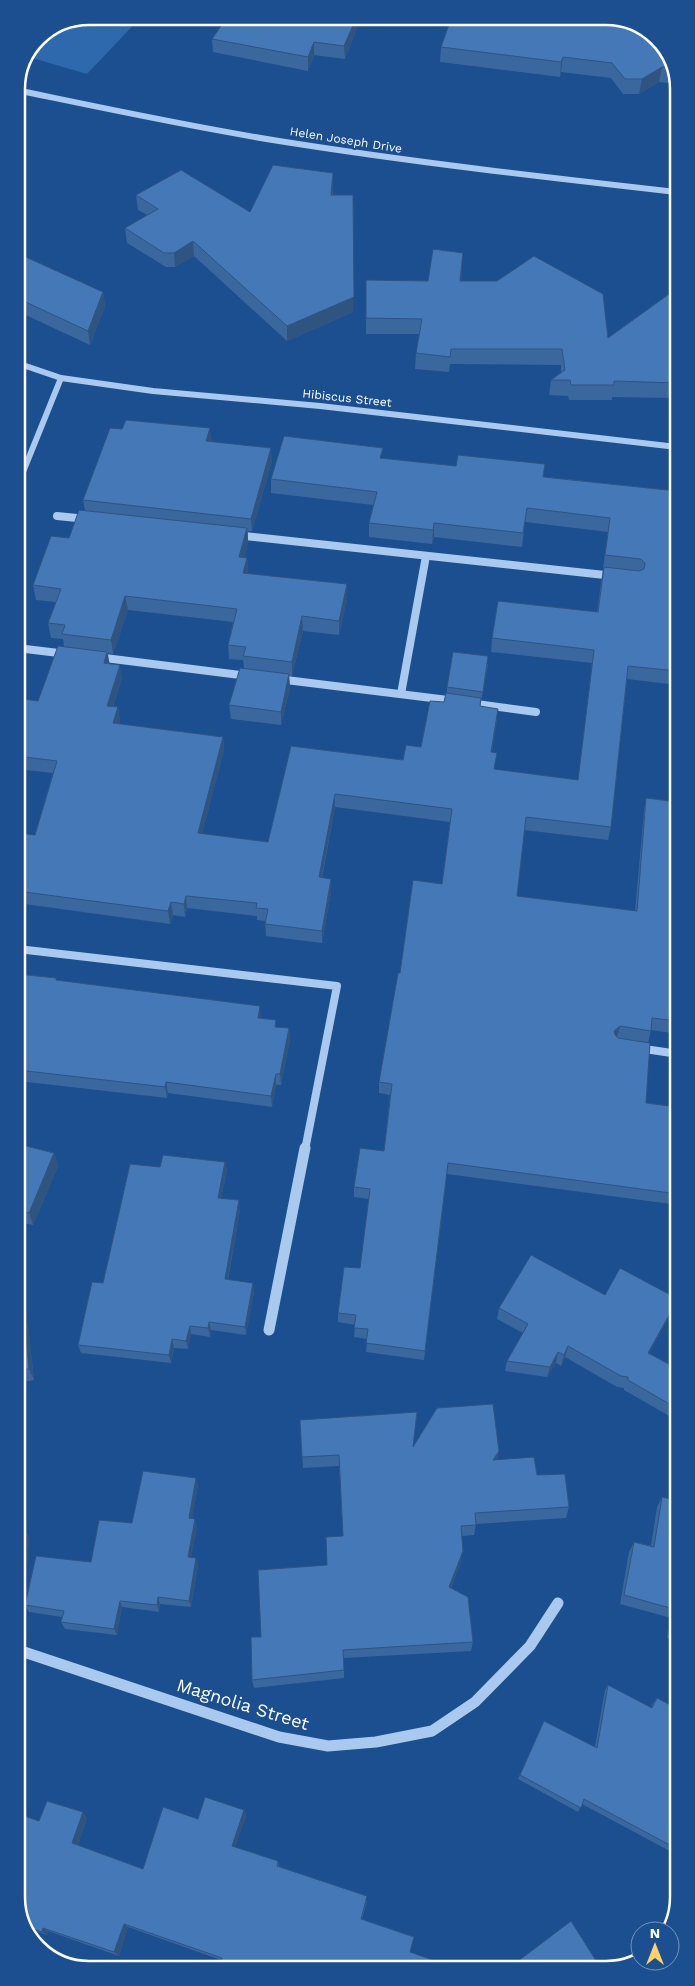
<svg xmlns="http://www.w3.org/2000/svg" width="695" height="1986" font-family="'Work Sans',sans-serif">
	<rect width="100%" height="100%" fill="#1b4f8f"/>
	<polygon fill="#2e69ad" points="89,16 142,16 87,74 29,57 38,38"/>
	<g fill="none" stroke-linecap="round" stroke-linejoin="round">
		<g stroke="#a9c9ee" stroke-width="6">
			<path d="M 16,90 C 103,108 191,127 279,141 C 411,162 543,177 676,192"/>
			<polyline points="17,363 61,378 153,391 320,406 677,447"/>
			<polyline points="17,487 61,378"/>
		</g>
		<g stroke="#a9c9ee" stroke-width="8">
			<polyline points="57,516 87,519"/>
			<polyline points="236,535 614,576"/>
			<polyline points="17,648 67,654"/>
			<polyline points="97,657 248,676"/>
			<polyline points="278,679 456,701"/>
			<polyline points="401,694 426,556"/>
			<polyline points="469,703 536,712"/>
			<polyline points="18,949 337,986 305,1150"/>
			<polyline points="638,1048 678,1054"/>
		</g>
		<g stroke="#a9c9ee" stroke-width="11">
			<polyline points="269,1330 305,1148"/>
			<polyline points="18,1650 279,1737 328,1746 376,1742 432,1731 475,1702 530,1646 558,1603"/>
		</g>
	</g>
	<g fill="#3a679d">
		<polygon points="228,16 360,16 359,23 345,59 314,55 308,71 213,52 212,39"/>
		<polygon points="611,16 621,20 620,26 650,32 676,70 676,84 659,82 639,94 623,94 611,78 561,72 560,77 440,62 441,47"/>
		<polygon points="333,173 333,195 353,312 287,341 194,256 175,267 166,267 127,243 125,228 147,215 138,210 136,195 250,212"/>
		<polygon points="17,238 20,240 23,254 22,255 103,292 105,306 90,345 17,311"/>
		<polygon points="462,268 461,281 608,338 676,289 677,398 612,397 612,400 569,400 568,396 549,395 551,380 561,372 561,365 450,364 449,372 415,369 416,353 419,334 366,334 366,280 428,281"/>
		<polygon points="211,441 272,461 252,531 248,531 248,543 244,558 247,558 248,573 347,599 339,635 303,631 292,676 289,676 290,688 281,725 231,719 229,705 244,668 243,660 229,659 228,645 233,622 128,610 113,654 108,653 109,664 122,678 113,707 118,707 120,721 119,724 223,737 224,750 202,834 268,842 291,746 403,760 421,747 444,702 447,693 447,687 488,664 480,707 498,709 492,752 495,770 578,780 592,663 491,652 492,638 597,612 608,532 525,522 522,547 434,537 432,544 369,537 369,523 373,505 271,493 271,479 382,459 677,491 677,685 627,679 611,827 608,840 524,830 517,896 635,911 644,811 646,798 677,802 678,1034 651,1030 648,1043 646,1103 678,1109 678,1205 447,1174 424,1360 366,1352 367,1339 354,1337 355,1325 338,1322 338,1313 360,1268 369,1199 354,1197 354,1187 384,1151 390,1095 379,1093 379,1082 400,973 442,884 450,822 335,807 322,878 331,892 322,943 266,936 265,921 257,920 257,916 187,908 185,917 173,915 170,924 17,903 17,833 35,835 53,773 17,769 17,713 20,713 38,701 64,646 63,639 51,638 48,623 56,602 36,600 33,585 69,538 85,511 83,500"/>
		<polygon points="18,974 56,980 261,1018 276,1027 289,1028 290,1040 281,1085 276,1085 272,1107 168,1093 167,1098 18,1081"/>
		<polygon points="18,1144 54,1153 58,1166 33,1225 18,1222"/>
		<polygon points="225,1162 227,1171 221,1198 240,1210 228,1280 254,1292 246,1335 211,1330 210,1337 191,1334 188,1349 174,1348 171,1363 81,1353 78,1345 103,1283 160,1167"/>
		<polygon points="18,1288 21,1315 24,1315 28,1326 34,1380 18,1383"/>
		<polygon points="605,1295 673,1310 649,1353 678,1369 678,1421 624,1390 624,1388 617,1387 565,1357 561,1366 556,1363 547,1377 505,1371 507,1361 523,1333 497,1319 499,1308"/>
		<polygon points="300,1420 413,1447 499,1451 497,1460 537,1475 569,1507 566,1518 476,1524 474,1535 462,1536 461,1561 451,1588 473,1642 471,1651 344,1658 344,1678 254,1688 252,1680 261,1637 327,1565 343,1536 339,1466 303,1468"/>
		<polygon points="21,1450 25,1459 19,1530 25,1530 29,1537 25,1591 18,1591 18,1451"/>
		<polygon points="198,1485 192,1519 195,1519 197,1527 191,1557 198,1565 191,1607 160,1604 159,1612 122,1607 117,1635 65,1629 61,1622 62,1617 29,1612 25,1605 91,1562 132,1523"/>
		<polygon points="662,1497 678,1501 678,1641 667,1638 671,1618 620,1604 629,1552 634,1542 651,1546 657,1507"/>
		<polygon points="608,1685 651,1708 653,1703 657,1698 678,1709 679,1856 582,1804 578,1812 518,1779 544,1721 595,1747 605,1690"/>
		<polygon points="244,1810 246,1816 235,1847 278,1861 279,1866 367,1901 362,1919 221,1960 128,1927 119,1956 48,1931 47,1935 27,1928 19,1916 39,1821 87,1818 78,1845 143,1869 198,1819"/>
	</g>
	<g fill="#305480">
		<polygon points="357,16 360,16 359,23 345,59 344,46"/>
		<polygon points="314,42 314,55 308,71 308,57"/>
		<polygon points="563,57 561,72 560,77 561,62"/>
		<polygon points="662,67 659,82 639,94 642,79"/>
		<polygon points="333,173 333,188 331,210 331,195"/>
		<polygon points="20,240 23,254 17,258 17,243"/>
		<polygon points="193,241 194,256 175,267 174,253"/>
		<polygon points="463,253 462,268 459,296 460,281"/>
		<polygon points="103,292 105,306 90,345 88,331"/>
		<polygon points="354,297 353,312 287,341 287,326"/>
		<polygon points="210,428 212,441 206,441"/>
		<polygon points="271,448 272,461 252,531 251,519"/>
		<polygon points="434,523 434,537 432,544 433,530"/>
		<polygon points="247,528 248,543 240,571 239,557"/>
		<polygon points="247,558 248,572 244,587 243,573"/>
		<polygon points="347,584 347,599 339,635 339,621"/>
		<polygon points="125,596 128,610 113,654 111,640"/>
		<polygon points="302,616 303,631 292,676 292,662"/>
		<polygon points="107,652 110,665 104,663"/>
		<polygon points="120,665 122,678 109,719 107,706"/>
		<polygon points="289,674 290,688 281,725 281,712"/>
		<polygon points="118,707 120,721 115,737 113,723"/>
		<polygon points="498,709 497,722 490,765 491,752"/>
		<polygon points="223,737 224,750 199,846 198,833"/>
		<polygon points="335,794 335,807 319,890 319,877"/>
		<polygon points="331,879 331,892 322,943 322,931"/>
		<polygon points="186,896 187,908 185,917 184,904"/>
		<polygon points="171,902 173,915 170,924 168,911"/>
		<polygon points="260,1006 261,1017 259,1029 258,1018"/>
		<polygon points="620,1026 617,1038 611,1043 614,1031"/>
		<polygon points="289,1028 290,1040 281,1085 280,1074"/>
		<polygon points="276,1074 276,1085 272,1107 271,1096"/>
		<polygon points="166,1082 168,1093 167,1098 165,1087"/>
		<polygon points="54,1153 58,1166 33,1225 29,1213"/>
		<polygon points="225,1162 227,1171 219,1207 218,1198"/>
		<polygon points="239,1200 240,1210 226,1288 225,1279"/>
		<polygon points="253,1283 254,1292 246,1335 245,1327"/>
		<polygon points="18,1288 22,1327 18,1317"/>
		<polygon points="678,1299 673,1310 644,1363 648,1353"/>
		<polygon points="24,1315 28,1326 34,1380 29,1369"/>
		<polygon points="209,1322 211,1330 210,1337 208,1328"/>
		<polygon points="190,1326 191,1334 188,1349 186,1341"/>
		<polygon points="172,1339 174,1348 171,1363 169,1355"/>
		<polygon points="568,1346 565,1357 561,1366 564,1355"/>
		<polygon points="558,1352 556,1363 547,1377 550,1367"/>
		<polygon points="21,1450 25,1459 19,1538 18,1485"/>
		<polygon points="499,1451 496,1462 493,1460"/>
		<polygon points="196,1478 198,1485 191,1526 189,1518"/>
		<polygon points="195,1519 197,1527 190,1564 188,1557"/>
		<polygon points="25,1530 29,1537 25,1591 21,1584"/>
		<polygon points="463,1551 461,1561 447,1597 449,1587"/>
		<polygon points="196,1558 198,1565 191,1607 189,1601"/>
		<polygon points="158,1597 160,1604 159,1612 157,1605"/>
		<polygon points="120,1601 122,1607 117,1635 114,1629"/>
		<polygon points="244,1810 246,1816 234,1851 232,1846"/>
		<polygon points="83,1812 87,1818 77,1848 72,1843"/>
		<polygon points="124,1924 128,1927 119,1956 114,1952"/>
		<polygon points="43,1928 48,1931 47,1935 42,1932"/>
	</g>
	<g fill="#4478b7" stroke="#305480">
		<polygon points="228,16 357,16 344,46 314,42 308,57 212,39"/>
		<polygon points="452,16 611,16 620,20 619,26 644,29 650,32 675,68 662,67 642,79 625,79 612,63 563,57 561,62 441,47"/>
		<polygon points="273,165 333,173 331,195 353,195 354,297 287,326 193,241 174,253 164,253 125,228 158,209 136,195 181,170 250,212"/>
		<polygon points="17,238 20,240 17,243"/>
		<polygon points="433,249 463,253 460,281 497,281 534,256 603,294 608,338 676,289 677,383 614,381 614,385 571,385 570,380 551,380 565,370 562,349 451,349 450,357 416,353 422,319 366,318 366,280 428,281"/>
		<polygon points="17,253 103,292 88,331 17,298"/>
		<polygon points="126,420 210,428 206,441 271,448 251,519 83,500 110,428 122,429"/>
		<polygon points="284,436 383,448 380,458 456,466 458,455 545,464 543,477 677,491 677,671 628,666 611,827 526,817 517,896 637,911 646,798 677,802 678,1021 652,1018 651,1031 620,1026 614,1031 615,1035 618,1038 650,1043 646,1103 677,1107 678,1194 448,1163 425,1351 366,1343 368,1329 354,1328 356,1315 338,1313 344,1267 360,1268 370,1189 354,1187 360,1148 384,1151 392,1084 379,1082 398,973 400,973 413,880 442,884 452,809 335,794 319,877 331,879 322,931 265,924 268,909 256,908 257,903 186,896 184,904 171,902 168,911 17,891 17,833 35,835 57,761 17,756 17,713 20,713 24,699 38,701 58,646 107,652 104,663 120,665 107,706 118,707 113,723 223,737 198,833 268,842 291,746 403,760 406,745 421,747 430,701 444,702 446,693 481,698 480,706 498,709 491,752 497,753 494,769 578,780 594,650 492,638 498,601 598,612 604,567 639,571 644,569 645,563 641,559 605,555 610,518 527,508 523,533 434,523 433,530 369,523 377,492 271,479"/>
		<polygon points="79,510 247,528 239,557 247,558 243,573 347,584 339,621 302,616 292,662 243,656 246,647 228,645 237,609 125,596 111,640 62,634 65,625 48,623 61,589 33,585 51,536 69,538"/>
		<polygon points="453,652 488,656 483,692 447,687"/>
		<polygon points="240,668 289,674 281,712 229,705"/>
		<polygon points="18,974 56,978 56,980 260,1006 258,1018 276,1020 275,1027 289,1028 280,1074 276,1074 271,1096 166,1082 165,1087 18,1070"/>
		<polygon points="18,1144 54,1153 29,1213 18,1210"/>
		<polygon points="163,1155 225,1162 218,1198 239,1200 225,1279 253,1283 245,1327 209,1322 208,1328 190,1326 186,1341 172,1339 169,1355 78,1345 92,1282 103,1283 130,1164 160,1167"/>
		<polygon points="531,1255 605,1295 620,1268 678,1299 648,1353 678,1369 678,1409 628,1380 628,1377 621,1376 568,1346 564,1355 558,1352 550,1367 507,1361 528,1324 499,1308"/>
		<polygon points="18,1315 24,1315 29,1369 18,1371"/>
		<polygon points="493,1404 499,1451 493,1460 534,1457 537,1475 565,1474 569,1507 475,1513 476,1525 461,1526 463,1551 449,1587 468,1597 473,1642 343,1650 344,1670 252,1680 251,1637 261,1637 258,1570 327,1565 326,1537 343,1536 339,1455 302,1457 300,1420 417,1412 413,1447 437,1408"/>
		<polygon points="21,1450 18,1485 18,1451"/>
		<polygon points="143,1471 196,1478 189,1518 195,1519 188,1557 196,1558 189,1601 158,1597 157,1605 120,1601 114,1629 61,1622 64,1611 25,1605 36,1556 91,1562 99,1520 132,1523"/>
		<polygon points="662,1497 678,1501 678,1631 673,1630 677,1610 624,1595 634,1542 654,1547"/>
		<polygon points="18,1530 25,1530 21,1584 18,1584"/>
		<polygon points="608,1685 652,1708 657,1698 678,1709 679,1850 584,1799 581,1808 520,1775 544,1721 597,1748"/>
		<polygon points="205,1797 244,1810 232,1846 278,1861 277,1866 367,1896 361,1919 414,1937 410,1952 455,1968 218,1969 222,1958 124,1924 114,1952 43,1928 42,1932 25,1926 19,1916 19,1814 39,1821 47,1801 83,1812 72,1843 143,1869 163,1807 198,1819"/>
		<polygon points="571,1921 600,1967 509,1968"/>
	</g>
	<g text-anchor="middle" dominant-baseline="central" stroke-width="4" stroke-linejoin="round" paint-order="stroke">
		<g font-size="12" fill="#fff" stroke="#1b4f8f">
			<text transform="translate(346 140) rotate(9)">Helen Joseph Drive</text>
			<text transform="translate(347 398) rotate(6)">Hibiscus Street</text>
		</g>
		<g font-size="18" fill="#fff" stroke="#1b4f8f">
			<text transform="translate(243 1704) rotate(17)">Magnolia Street</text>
		</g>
	</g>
	<path d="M0 0H695V1986H0ZM89 25H606A64 64 0 0 1 670 89V1897A64 64 0 0 1 606 1961H89A64 64 0 0 1 25 1897V89A64 64 0 0 1 89 25Z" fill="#1b4f8f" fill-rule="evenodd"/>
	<path fill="none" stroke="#fff" stroke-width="2.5" d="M89 25H606A64 64 0 0 1 670 89V1897A64 64 0 0 1 606 1961H89A64 64 0 0 1 25 1897V89A64 64 0 0 1 89 25Z"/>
	<g transform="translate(655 1946)"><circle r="24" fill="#1b4f8f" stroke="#7695bc"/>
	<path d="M0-4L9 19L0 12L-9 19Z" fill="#ffd166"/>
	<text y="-8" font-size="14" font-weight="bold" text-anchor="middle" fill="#ffffff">N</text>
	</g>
</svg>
